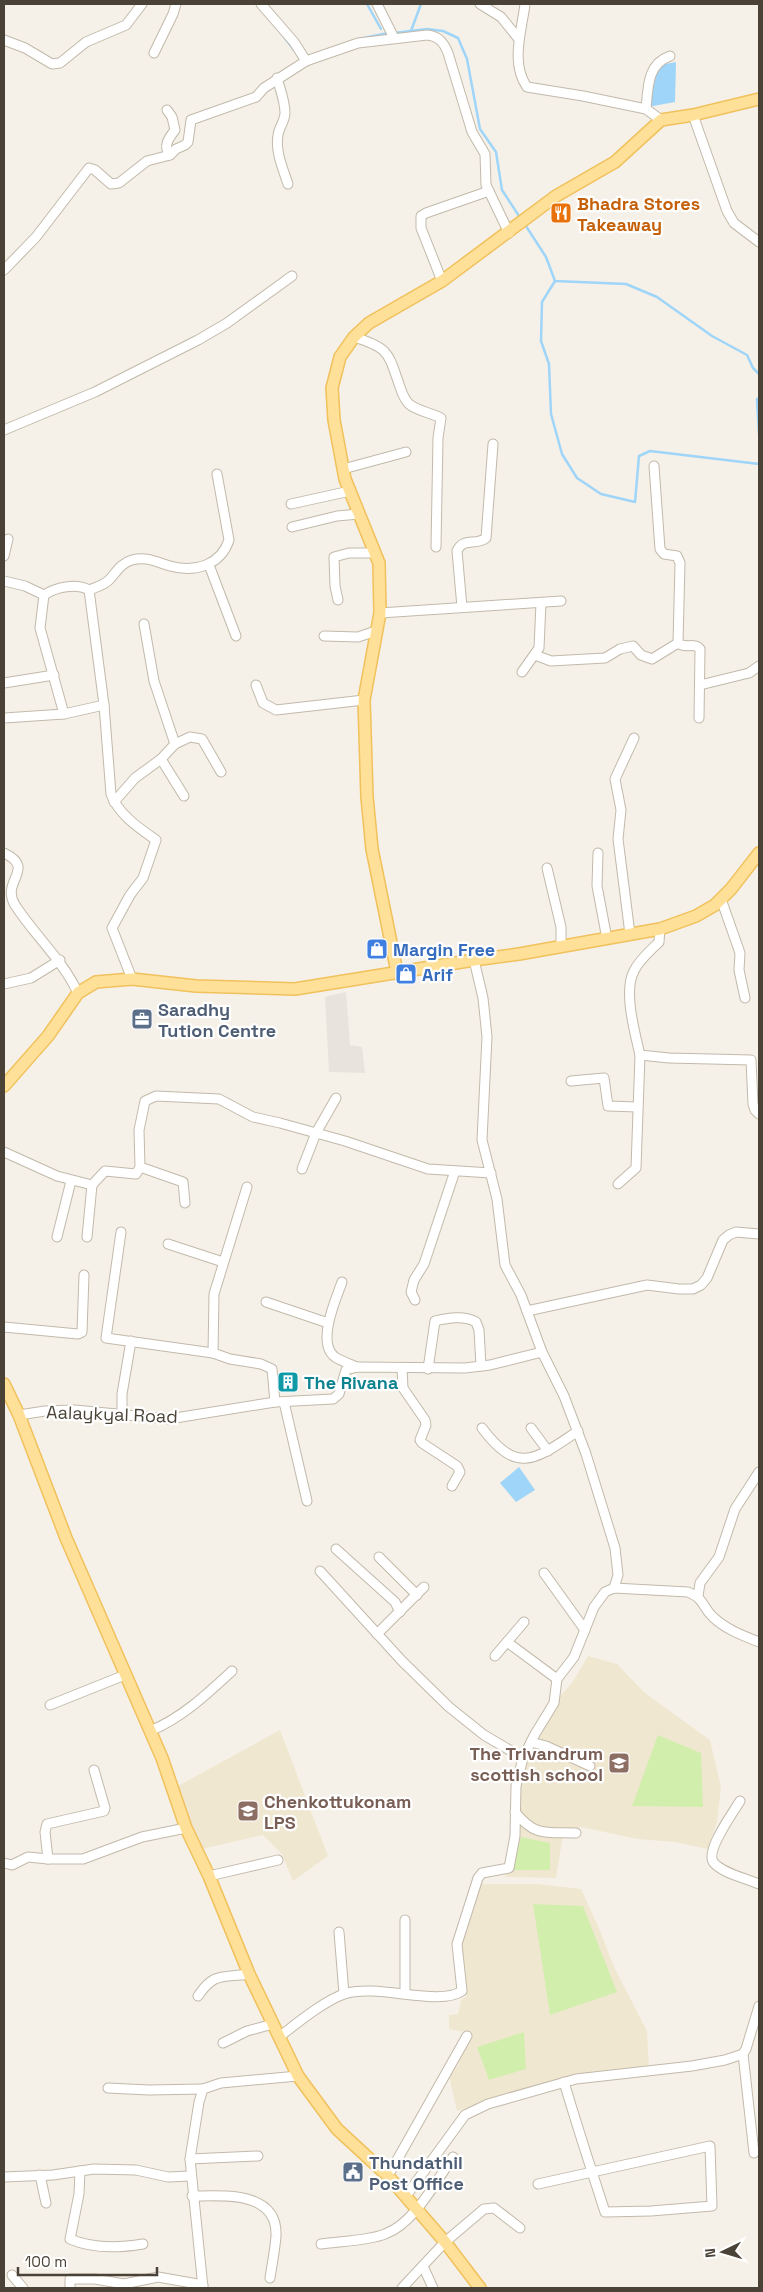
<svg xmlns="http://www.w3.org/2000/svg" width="763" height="2292" font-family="'Space Grotesk',sans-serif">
	<rect width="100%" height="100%" fill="#f6f1e8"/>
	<polygon fill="#e8e3dd" points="346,992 350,1045 362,1047 365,1073 329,1072 325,997"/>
	<g fill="#f0e7d1">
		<polygon points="588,1656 617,1664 645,1693 710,1740 721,1787 717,1821 708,1849 675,1842 637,1839 581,1827 570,1831 563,1835 556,1878 505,1877 521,1776 527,1750 554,1703 572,1683"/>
		<polygon points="280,1730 328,1856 293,1881 282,1854 263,1835 202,1849 176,1787"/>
		<polygon points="478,1884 537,1884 581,1889 598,1926 614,1967 647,2031 649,2067 567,2078 457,2111 448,2071 459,2065 456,2055 466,2048 471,2033 449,2029 449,2015 458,2014 461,2000 467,1996 460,1926"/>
	</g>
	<g fill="#d2eead">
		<polygon points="658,1735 701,1753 703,1807 632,1806"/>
		<polygon points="521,1837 550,1843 550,1870 513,1870"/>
		<polygon points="533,1904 583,1906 617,1992 550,2015"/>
		<polygon points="524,2032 526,2069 489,2080 477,2047"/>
	</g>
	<g fill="#9fd5f8">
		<polygon points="676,62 675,102 648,107 656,71 660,65"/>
		<polygon points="519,1467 535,1490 516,1502 500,1483"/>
	</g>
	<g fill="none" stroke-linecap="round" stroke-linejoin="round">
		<g stroke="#9fd5f8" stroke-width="2.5">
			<polyline points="367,4 381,29"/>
			<polyline points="411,31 421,4"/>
			<polyline points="281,33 294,50"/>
			<polyline points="394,33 427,29 443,31 458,38 467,59 480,129 496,152 502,190 521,219"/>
			<polyline points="359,39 388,33"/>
			<polyline points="524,223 546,257 555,281 626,284 657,297 712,336 747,355 753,368 759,374"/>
			<polyline points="555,281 542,302 541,341 549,364 551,414 562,454 577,478 601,494 635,502 639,456 650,451 759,464"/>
			<polyline points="759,398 757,399 759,434"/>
		</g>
		<g stroke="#c2b9aa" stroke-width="11">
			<g id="minor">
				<polyline points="261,4 294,42 306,61"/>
				<polyline points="377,4 394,38"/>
				<polyline points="480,4 501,17 518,38"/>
				<path d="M 525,4 C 522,30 510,63 527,87 L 583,96 L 646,109 L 661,120"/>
				<polyline points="4,40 25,48 52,64 60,63 86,42 126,25 142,4"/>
				<polyline points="154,53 173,14 176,4"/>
				<path d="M 277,78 C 280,89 285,101 285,113 C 285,121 279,127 278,135 C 275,151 283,169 288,184"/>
				<path d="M 646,109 C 648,88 647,64 670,56"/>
				<path d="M 167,110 L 172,117 L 175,130 C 168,139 163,146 170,155"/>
				<polyline points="693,115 727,211 734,223 759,242"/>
				<path d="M 4,270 L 36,237 L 89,168 L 95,170 L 111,184 L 119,183 L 147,161 L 170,155 L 176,149 L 185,145 L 188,142 L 191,120 L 256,97 L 264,88 L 306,61 L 358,43 L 427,35 C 439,36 444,43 448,53 L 472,132 L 485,154 L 486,185 L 509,233"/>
				<polyline points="442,281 421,228 421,216 426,213 489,191"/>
				<path d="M 354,337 C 390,348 388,353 400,387 C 402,393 404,399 409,404 C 417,411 432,413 441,418 L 438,438 L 436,547"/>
				<polyline points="4,430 95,392 198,340 227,323 292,276"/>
				<path d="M 654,466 L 660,549 L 664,554 L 677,556 L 680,563 L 678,643 C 684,649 695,642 700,649 L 699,718"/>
				<polyline points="343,469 406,452"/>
				<polyline points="291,504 350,491"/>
				<polyline points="292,527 337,516 359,514"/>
				<polyline points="4,556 8,539"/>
				<polyline points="209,565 236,636"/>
				<polyline points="4,581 25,586 44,595"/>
				<path d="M 89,590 L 104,705 L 111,794 C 118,814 139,828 156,840 L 143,878 L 130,895 L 112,928 L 132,979"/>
				<polyline points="338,600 335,586 334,557 349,553 375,553"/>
				<path d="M 462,607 L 457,551 C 463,537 476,546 486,538 L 493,444"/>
				<polyline points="380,613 561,601"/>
				<polyline points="144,624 154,681 175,744"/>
				<polyline points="324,636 358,637 376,631"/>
				<polyline points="535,655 551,661 605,658 620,649 633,646 641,655 652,659 678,643"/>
				<polyline points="522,672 539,648 541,603"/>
				<polyline points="4,683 54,675"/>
				<polyline points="256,685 263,703 276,710 364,700"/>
				<polyline points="700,685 749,673 759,666"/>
				<path d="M 64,714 L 40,628 L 44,595 C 56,587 76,583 89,590 C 96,587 105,585 110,579 C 117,571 121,563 132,560 C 147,556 156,562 170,566 C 195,573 221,565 229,540 L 217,474"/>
				<polyline points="4,718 64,714 104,705"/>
				<polyline points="161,759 184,796"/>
				<polyline points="114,802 135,778 161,759 175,744 190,737 202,739 221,772"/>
				<path d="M 4,853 C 37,869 0,881 15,905 C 35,936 62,959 78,993"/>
				<polyline points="598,853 597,886 607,939"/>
				<polyline points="547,868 561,927 561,947"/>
				<polyline points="721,899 740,953 739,970 745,998"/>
				<path d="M 660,929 L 659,942 C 650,951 639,960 634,971 C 623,991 635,1033 640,1055 L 669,1058 L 751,1060 L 753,1104 L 755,1110 L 759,1114"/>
				<polyline points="630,934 618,839 621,810 615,779 634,738"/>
				<polyline points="474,960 483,998 487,1037 482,1140 497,1199 505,1265 521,1295 542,1352 564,1396 586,1454 615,1548 618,1575 614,1588"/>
				<polyline points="4,984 31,978 60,960"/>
				<polyline points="571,1081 604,1078 608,1106 637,1107"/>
				<polyline points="4,1152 57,1176 92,1185 105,1171 136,1174 140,1167 139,1130 145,1101 156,1096 219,1099 253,1117 280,1123 345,1141 428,1169 491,1173"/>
				<polyline points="140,1167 183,1182 185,1203"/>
				<polyline points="302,1169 316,1133 336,1098"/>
				<polyline points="618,1184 636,1168 640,1055"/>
				<polyline points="247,1187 214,1294 213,1353 230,1359 261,1364 272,1369 275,1402"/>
				<polyline points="121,1232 106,1338 213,1353"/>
				<polyline points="57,1237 71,1181"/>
				<polyline points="87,1237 92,1185"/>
				<polyline points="168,1244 223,1262"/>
				<path d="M 342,1282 C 336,1299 316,1343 335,1357 C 341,1361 350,1364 357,1367"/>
				<polyline points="415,1300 411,1292 414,1280 424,1264 455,1171"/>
				<polyline points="266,1302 328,1323"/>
				<polyline points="527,1311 647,1285 679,1289 693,1289 701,1285 707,1278 723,1240 729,1235 736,1232 759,1234"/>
				<polyline points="4,1327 78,1334 82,1332 84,1275"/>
				<polyline points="402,1368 403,1388 425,1420 426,1425 420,1440 422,1443 457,1466 460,1472 452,1486"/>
				<path d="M 428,1369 L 435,1321 C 448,1318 464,1315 476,1322 L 479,1330 L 481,1366"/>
				<polyline points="284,1402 307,1501"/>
				<polyline points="19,1415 45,1411 75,1410 169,1419 275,1402 333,1399 339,1394 346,1370 357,1367 465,1368 490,1365 542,1352"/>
				<polyline points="122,1415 122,1394 131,1341"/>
				<path d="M 482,1428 C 518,1476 536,1459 578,1431"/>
				<polyline points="531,1428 548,1451"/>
				<polyline points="336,1549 395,1602 400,1612"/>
				<polyline points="379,1557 417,1595"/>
				<polyline points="320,1571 402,1661 449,1707 484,1735 523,1758"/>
				<polyline points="544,1573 585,1630"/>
				<polyline points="698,1596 700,1583 719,1557 735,1509 759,1472"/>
				<polyline points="377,1634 424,1587"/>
				<polyline points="507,1642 557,1679"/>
				<polyline points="495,1656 524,1622"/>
				<polyline points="50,1705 125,1675"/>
				<path d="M 150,1731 C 182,1718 207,1694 232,1671"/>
				<polyline points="531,1742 546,1746 590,1766"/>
				<path d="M 740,1801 C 733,1813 704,1852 714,1863 C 724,1874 746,1878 759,1884"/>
				<path d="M 515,1812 C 535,1837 546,1832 576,1833"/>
				<polyline points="48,1859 83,1859 142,1837 186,1828"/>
				<polyline points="4,1863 12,1865 28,1857 48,1859 45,1832 47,1824 104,1811 105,1808 94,1770"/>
				<polyline points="209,1876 278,1860"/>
				<polyline points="405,1920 405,1992"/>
				<polyline points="339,1932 344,1994"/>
				<path d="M 198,1996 C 214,1972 222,1978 249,1974"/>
				<path d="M 279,2037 C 296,2024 324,2001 344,1994 C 377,1983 439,2007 462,1991 L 457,1944 L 478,1878 L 482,1873 L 509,1868 L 515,1836 L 516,1786 L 523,1758 L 535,1734 L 554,1703 L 557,1679 L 574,1657 L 594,1607 L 605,1592 L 614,1588 L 688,1592 C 705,1599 702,1607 713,1617 C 725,1629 744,1636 759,1642"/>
				<polyline points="223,2043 247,2031 273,2024"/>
				<polyline points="743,2054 754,2153"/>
				<polyline points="108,2088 149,2090 203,2089"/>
				<polyline points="190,2159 258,2156"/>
				<path d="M 80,2171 L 79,2194 L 70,2239 C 93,2249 119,2248 143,2244"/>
				<polyline points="40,2175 46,2203"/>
				<polyline points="388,2176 467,2036"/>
				<polyline points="4,2177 53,2175 94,2169 136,2170 168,2177 190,2176"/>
				<path d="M 538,2184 L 710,2146 L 712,2206 L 651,2211 L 605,2212 C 591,2169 577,2126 564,2082"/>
				<path d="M 192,2196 C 222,2196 278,2190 276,2236 C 275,2250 272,2264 270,2278"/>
				<polyline points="406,2196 465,2115 488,2104 576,2079 692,2066 725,2060 743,2054 746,2049 759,2006"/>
				<path d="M 321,2244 C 340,2241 368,2241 385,2234 C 414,2224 436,2181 453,2157"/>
				<polyline points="423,2266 433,2288"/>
				<polyline points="12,2275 23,2288"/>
				<polyline points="70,2288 70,2279 95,2279 124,2284 158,2277 203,2285"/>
				<polyline points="203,2288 190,2159 199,2102 203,2089 221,2083 298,2076"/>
				<polyline points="402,2288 445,2242 484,2209 494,2208 520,2228"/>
			</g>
		</g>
		<g stroke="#f0c15c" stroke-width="14">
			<g id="major">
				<polyline points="397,972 372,849 367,797 364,700 380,613 379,563 345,479 334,420 332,388 340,357 354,337 369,323 442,281 556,196 615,162 661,120 693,115 759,99"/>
				<polyline points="4,1086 48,1036 78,993 96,982 132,979 196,986 295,989 474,960 519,954 660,929 696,916 715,905 731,889 759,853"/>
				<polyline points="4,1384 19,1415 66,1538 162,1758 186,1828 209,1876 249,1974 298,2076 337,2129 388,2176 445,2242 480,2288"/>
			</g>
		</g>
		<use href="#minor" stroke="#fff" stroke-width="9"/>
		<use href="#major" stroke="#ffe098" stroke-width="11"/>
	</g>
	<defs>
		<g id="restaurant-square" transform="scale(1.125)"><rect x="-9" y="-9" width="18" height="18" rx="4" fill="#e8710a" stroke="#fff"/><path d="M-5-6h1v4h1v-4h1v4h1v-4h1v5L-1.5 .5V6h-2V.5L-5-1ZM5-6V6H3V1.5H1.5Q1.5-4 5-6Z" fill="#fff"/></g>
		<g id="shop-square" transform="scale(1.125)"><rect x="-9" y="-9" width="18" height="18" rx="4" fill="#3f7fe0" stroke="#fff"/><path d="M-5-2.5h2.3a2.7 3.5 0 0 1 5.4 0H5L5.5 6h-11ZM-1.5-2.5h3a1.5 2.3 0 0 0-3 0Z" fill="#fff"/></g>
		<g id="office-square" transform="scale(1.125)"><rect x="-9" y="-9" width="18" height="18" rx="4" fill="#5c6f8a" stroke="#fff"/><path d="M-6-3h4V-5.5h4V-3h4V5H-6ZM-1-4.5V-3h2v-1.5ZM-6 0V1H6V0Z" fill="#fff"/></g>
		<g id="building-square" transform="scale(1.125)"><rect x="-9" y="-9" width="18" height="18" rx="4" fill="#0f9aa8" stroke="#fff"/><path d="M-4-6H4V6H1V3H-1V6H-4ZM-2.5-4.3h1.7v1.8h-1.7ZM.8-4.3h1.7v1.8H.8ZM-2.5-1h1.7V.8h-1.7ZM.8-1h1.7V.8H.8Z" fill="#fff"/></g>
		<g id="school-square" transform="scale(1.125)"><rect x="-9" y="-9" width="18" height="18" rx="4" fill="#8d6e63" stroke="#fff"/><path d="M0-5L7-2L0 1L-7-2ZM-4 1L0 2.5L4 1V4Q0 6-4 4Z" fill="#fff"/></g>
		<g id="civic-square" transform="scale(1.125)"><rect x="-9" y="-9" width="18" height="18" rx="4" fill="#5c6f8a" stroke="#fff"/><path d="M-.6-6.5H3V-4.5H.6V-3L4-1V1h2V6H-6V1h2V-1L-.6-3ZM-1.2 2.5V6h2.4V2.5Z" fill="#fff"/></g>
	</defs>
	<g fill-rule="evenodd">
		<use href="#restaurant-square" x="561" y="213"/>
		<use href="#shop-square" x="377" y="949"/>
		<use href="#shop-square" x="406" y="974"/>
		<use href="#office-square" x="142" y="1019"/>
		<use href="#building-square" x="288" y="1382"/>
		<use href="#school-square" x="619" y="1763"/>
		<use href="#school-square" x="248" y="1811"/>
		<use href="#civic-square" x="353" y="2172"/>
	</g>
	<g text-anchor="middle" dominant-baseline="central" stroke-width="4.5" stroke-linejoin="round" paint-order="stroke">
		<g font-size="18" font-weight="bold" fill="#c56008" stroke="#fff" text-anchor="start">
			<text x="577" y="203">Bhadra Stores<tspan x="577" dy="21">Takeaway</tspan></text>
		</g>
		<g font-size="18" font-weight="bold" fill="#366cbe" stroke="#fff" text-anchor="start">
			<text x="393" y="949">Margin Free</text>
			<text x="422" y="974">Arif</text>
		</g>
		<g font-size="18" font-weight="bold" fill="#4e5e75" stroke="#fff" text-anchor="start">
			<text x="158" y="1009">Saradhy<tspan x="158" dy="21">Tution Centre</tspan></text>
			<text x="369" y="2162">Thundathil<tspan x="369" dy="21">Post Office</tspan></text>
		</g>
		<g font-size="18" font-weight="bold" fill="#0d838f" stroke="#fff" text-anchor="start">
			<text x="304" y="1382">The Rivana</text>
		</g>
		<g font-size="18" fill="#4a4236" stroke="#fff">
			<text transform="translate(112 1414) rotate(2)">Aalaykyal Road</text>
		</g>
		<g font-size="18" font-weight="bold" fill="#785e54" stroke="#fff" text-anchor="end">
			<text x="603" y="1753">The Trivandrum<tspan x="603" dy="21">scottish school</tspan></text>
			<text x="264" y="1801" text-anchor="start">Chenkottukonam<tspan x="264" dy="21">LPS</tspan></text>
		</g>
	</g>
	<rect width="763" height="2292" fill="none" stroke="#4a4236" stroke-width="10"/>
	<g transform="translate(723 2252) rotate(265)" stroke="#ffffff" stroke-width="4" paint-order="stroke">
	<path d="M0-4L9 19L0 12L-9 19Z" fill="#4a4236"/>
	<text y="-8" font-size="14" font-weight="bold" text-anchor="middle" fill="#4a4236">N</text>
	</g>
	<path d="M18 2267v8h139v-8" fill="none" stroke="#4a4236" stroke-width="2.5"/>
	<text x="25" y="2267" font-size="15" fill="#4a4236" stroke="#ffffff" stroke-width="4" paint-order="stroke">100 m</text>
</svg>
